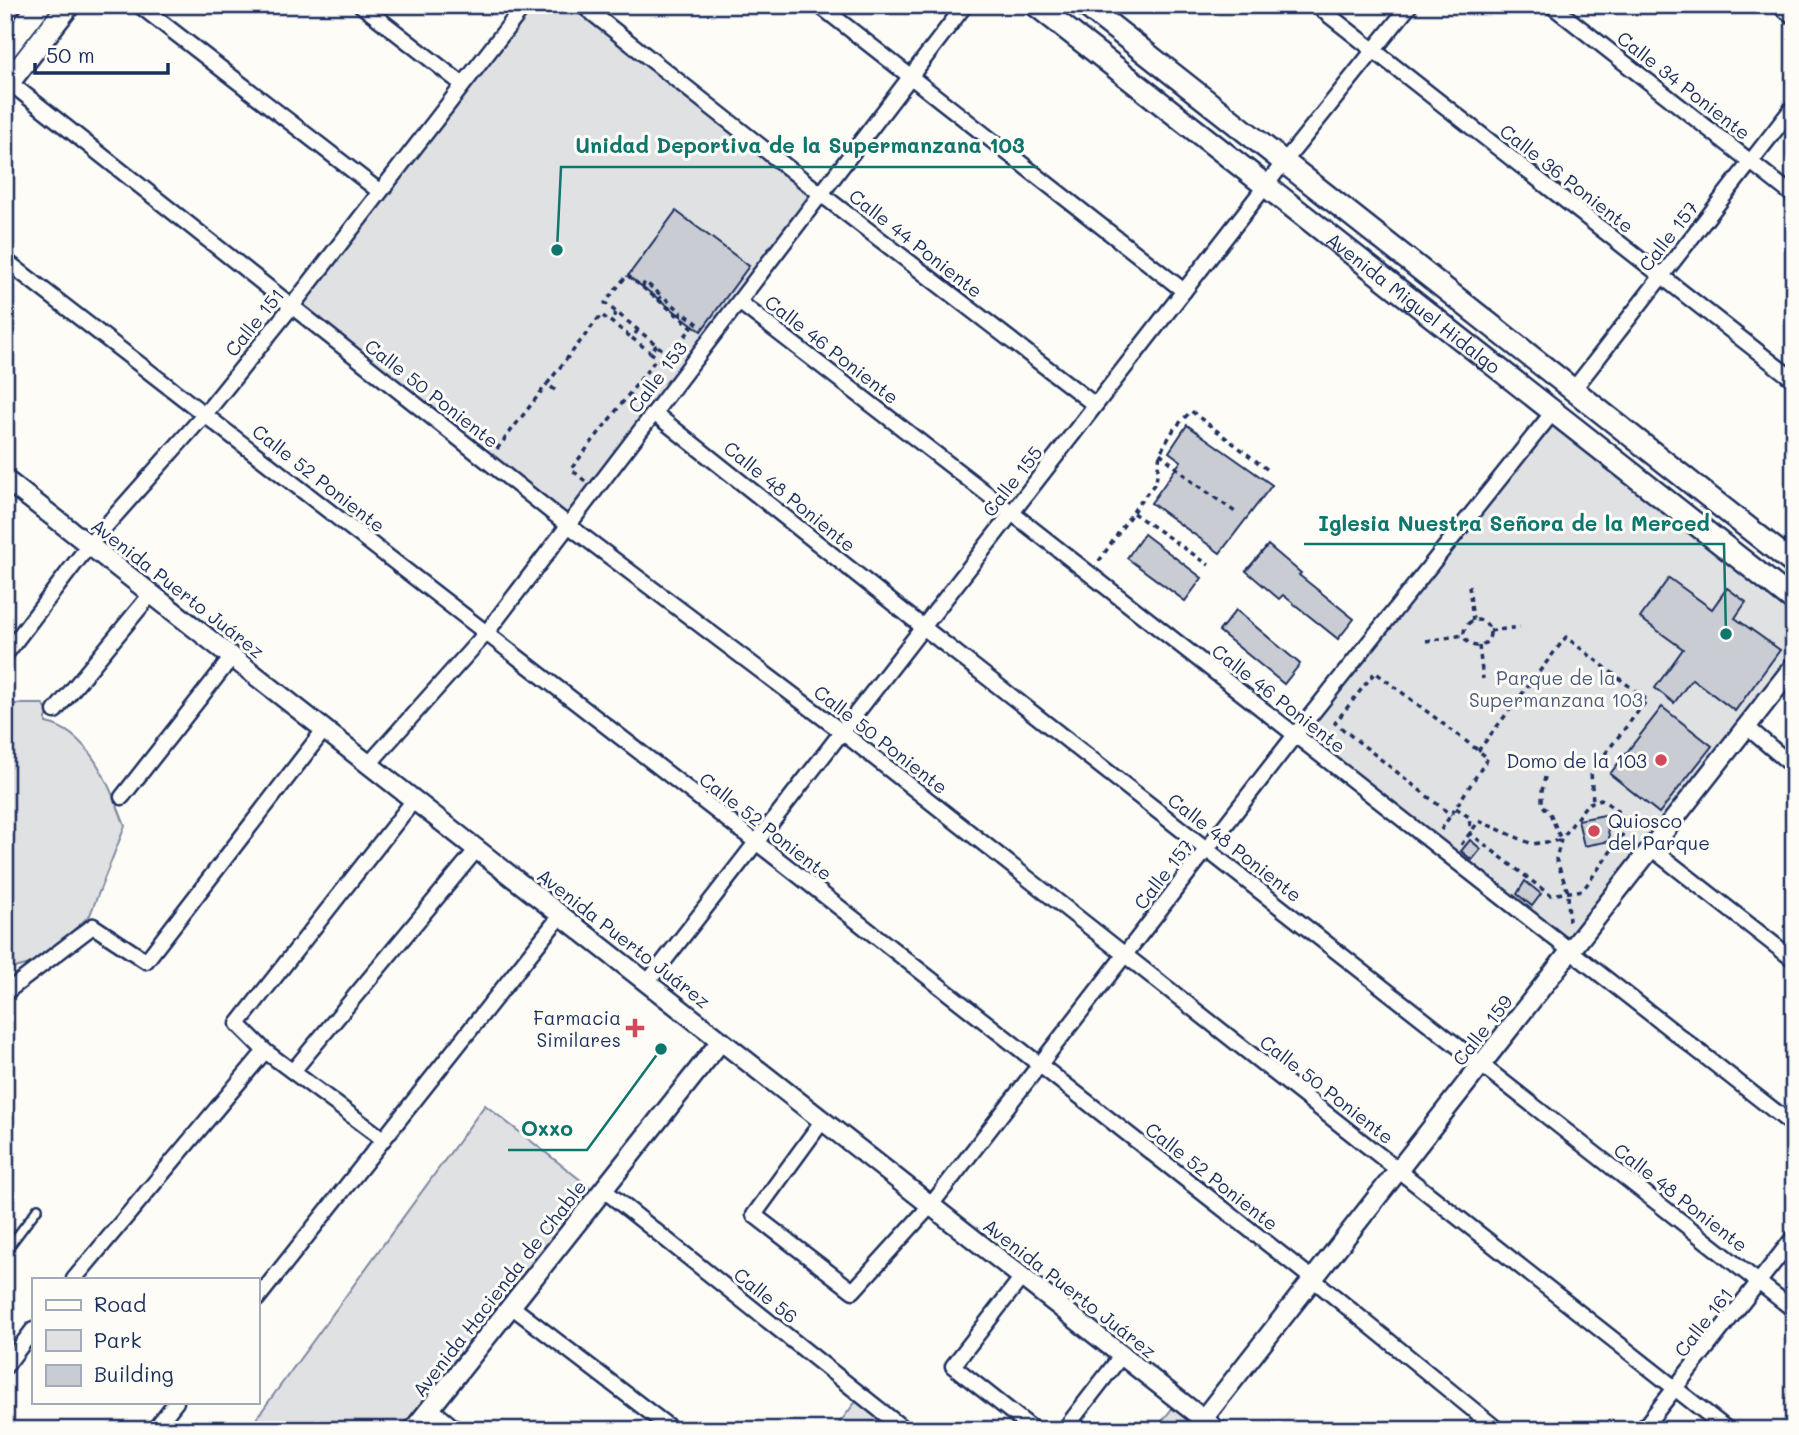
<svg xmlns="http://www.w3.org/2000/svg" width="1799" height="1435" font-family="Mali,sans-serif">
	<rect width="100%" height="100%" fill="#fdfcf7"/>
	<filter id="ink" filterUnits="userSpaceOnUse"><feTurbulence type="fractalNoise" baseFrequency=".0143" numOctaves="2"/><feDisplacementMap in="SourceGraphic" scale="14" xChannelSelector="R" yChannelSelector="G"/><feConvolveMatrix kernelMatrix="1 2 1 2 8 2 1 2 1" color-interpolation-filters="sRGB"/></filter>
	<g filter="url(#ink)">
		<g fill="#e0e1e3" stroke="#7e88a0" stroke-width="2">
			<polygon points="530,5 577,5 816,195 567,519 296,305"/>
			<polygon points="1553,412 1794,601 1794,666 1570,951 1297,735"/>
			<path d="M 5,691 L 15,704 L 43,704 L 49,714 L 46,718 L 46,723 C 90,731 111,789 125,826 L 90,915 L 41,961 L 11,969 L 5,966 Z"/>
			<polygon points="485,1105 592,1189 404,1430 248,1430"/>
			<polygon points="861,1395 905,1430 834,1430"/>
			<polygon points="1179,1400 1217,1430 1155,1430"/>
		</g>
		<g fill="#c9ccd3" stroke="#1b2f5e" stroke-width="2">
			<polygon points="676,211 749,266 701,331 628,276"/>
			<polygon points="1187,425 1272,485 1220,553 1151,503 1181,461 1169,452"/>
			<polygon points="1144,534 1202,578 1185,601 1127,558"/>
			<polygon points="1268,545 1301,573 1299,575 1354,619 1338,639 1283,595 1279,599 1246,571"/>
			<polygon points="1669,578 1712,609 1727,588 1746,602 1735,618 1780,650 1735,711 1692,679 1674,703 1655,688 1683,649 1640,618"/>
			<polygon points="1236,610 1300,664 1284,684 1219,631"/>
			<polygon points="1662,707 1712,746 1659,813 1610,774"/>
			<polygon points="1605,815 1610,841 1584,846 1578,820"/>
			<polygon points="1470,840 1481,849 1472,860 1461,851"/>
			<polygon points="1525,881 1541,894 1532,906 1517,894"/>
		</g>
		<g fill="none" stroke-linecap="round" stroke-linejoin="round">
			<g stroke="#1b2f5e" stroke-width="12">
				<polyline id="service" points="5,1252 38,1208"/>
			</g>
			<g stroke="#1b2f5e" stroke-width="19">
				<g id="minor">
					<polyline points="139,5 379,191"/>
					<polyline points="361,5 462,84"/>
					<polyline points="582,5 821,194 1095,405"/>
					<polyline points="819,5 1184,291"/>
					<polyline points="1316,5 1794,380"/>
					<polyline points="1551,5 1794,196"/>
					<polyline points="1778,5 1794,17"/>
					<polyline points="9,82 568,525 842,732 1728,1430"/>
					<polyline points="5,260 756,842 1314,1280 1498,1430"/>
					<polyline points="739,302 1012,513 1794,1126"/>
					<polyline points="1573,390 1794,106"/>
					<polyline points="654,413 923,627 1794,1310"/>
					<polyline points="5,655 89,545 205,414 292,306 525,5"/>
					<polyline points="55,711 151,594"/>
					<polyline points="1747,727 1794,767"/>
					<polyline points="369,764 487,632 965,5"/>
					<polyline points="122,797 232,657"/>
					<polyline points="1651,848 1794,960"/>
					<polyline points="647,983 1284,162 1410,5"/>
					<polyline points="5,993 93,926 146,961 324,730"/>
					<polyline points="293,1071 477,849"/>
					<polyline points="823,1120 754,1215 853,1291 931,1205 1295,735 1553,412"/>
					<polyline points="383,1139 265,1051 238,1024 414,800"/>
					<polyline points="604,1190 905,1430"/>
					<polyline points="1022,1277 953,1366 1034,1430"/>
					<polyline points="74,1279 265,1051"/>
					<polyline points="257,1299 561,915"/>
					<polyline points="511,1306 673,1430"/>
					<polyline points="5,1367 33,1330"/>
					<polyline points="430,1408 457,1430"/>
					<polyline points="154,1430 176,1402"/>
					<polyline points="1064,1430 1122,1355"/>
					<polyline points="1642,1430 1794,1237"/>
				</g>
			</g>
			<g stroke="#1b2f5e" stroke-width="23">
				<g id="tertiary">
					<polyline points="5,479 1217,1430"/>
					<polyline points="1203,1419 1794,666"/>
					<polyline points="413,1430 721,1041"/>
				</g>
			</g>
			<g stroke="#1b2f5e" stroke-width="26">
				<g id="secondary">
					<path id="s1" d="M 1036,5 L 1794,601"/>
					<polyline points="1085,5 1794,564"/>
					<polyline points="5,50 40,5"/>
					<polyline points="5,87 69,5"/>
				</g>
			</g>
			<g stroke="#1b2f5e" stroke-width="3.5" stroke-dasharray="5 5" stroke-linecap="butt">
				<polygon points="627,275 692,327 670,356 605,303"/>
				<polyline points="642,287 645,282 662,296"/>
				<polyline points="658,300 662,296 682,312"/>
				<polyline points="616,313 610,321 632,338"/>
				<polyline points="679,316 682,312 701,326"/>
				<polyline points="638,330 632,338 650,352"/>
				<polyline points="657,345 650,352 669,367"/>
				<polyline points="555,390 547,384 601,315 610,321"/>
				<polyline points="497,449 547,384"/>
				<polyline points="1160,453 1190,480 1238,514"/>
				<polyline points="585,481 571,469 657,358"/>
				<polyline points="1133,513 1209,565"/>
				<polyline points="1099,561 1137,506 1156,482 1160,453 1174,429 1191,411 1268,470"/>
				<polyline points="1469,586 1473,621"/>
				<circle cx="1477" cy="633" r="13"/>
				<polyline points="1490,631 1520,627"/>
				<polyline points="1426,641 1464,635"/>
				<polyline points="1479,646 1483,679"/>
				<polyline points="1478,751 1566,637 1647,700 1591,772 1593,802"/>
				<polyline points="1545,777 1542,791 1542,805 1550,813 1561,840"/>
				<polyline points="1456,808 1469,817 1471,834 1550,895 1583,890 1626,830 1621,813 1601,799 1587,804 1561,840 1556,859 1568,892 1569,924"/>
				<polyline points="1441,830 1488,758 1375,672 1335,723 1451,815"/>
				<polyline points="1461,845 1479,821 1532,844 1561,840"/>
			</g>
			<use href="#service" stroke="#fdfcf7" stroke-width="7"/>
			<use href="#minor" stroke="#fdfcf7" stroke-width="14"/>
			<use href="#tertiary" stroke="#fdfcf7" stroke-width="18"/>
			<use href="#secondary" stroke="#fdfcf7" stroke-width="21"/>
		</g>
	</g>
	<g fill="#d1495b" stroke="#fdfcf7" stroke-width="2.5">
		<circle cx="1661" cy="760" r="7"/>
		<circle cx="1594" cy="831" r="7"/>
		<path d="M631.5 1017.5h7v7h7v7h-7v7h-7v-7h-7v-7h7z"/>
	</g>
	<g text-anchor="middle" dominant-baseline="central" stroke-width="6" stroke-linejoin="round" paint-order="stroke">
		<g font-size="19" fill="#1b2f5e" stroke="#fdfcf7">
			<text transform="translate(1684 85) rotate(38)">Calle 34 Poniente</text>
			<text transform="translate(1567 178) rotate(38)">Calle 36 Poniente</text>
			<text transform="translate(1668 236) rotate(-52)">Calle 157</text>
			<text transform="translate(916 243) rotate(38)">Calle 44 Poniente</text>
			<text stroke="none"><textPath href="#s1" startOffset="481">Avenida Miguel Hidalgo</textPath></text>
			<text transform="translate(254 322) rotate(-51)">Calle 151</text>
			<text transform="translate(832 349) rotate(38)">Calle 46 Poniente</text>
			<text transform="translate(657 377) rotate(-53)">Calle 153</text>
			<text transform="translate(432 393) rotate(38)">Calle 50 Poniente</text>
			<text transform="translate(319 478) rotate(38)">Calle 52 Poniente</text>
			<text transform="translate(1012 481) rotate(-52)">Calle 155</text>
			<text transform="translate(790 496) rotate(39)">Calle 48 Poniente</text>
			<text transform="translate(178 588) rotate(38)">Avenida Puerto Juárez</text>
			<text transform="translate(1279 698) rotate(38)">Calle 46 Poniente</text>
			<text transform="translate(881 739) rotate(38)">Calle 50 Poniente</text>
			<text transform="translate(766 826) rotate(38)">Calle 52 Poniente</text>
			<text transform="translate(1235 847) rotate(38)">Calle 48 Poniente</text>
			<text transform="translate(1163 874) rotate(-52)">Calle 157</text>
			<text transform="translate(624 938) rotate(38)">Avenida Puerto Juárez</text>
			<text transform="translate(1482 1030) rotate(-52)">Calle 159</text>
			<text transform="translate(1327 1089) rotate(38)">Calle 50 Poniente</text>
			<text transform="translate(1212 1176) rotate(38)">Calle 52 Poniente</text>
			<text transform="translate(1681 1197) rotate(38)">Calle 48 Poniente</text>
			<text transform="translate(499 1288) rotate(-52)">Avenida Hacienda de Chable</text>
			<text transform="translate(1070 1288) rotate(38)">Avenida Puerto Juárez</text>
			<text transform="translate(766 1295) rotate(39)">Calle 56</text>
			<text transform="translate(1703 1322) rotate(-52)">Calle 161</text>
		</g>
		<g font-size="19" fill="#4c5c7f" stroke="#fdfcf7">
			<text x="1556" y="677">Parque de la<tspan x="1556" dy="22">Supermanzana 103</tspan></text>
		</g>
		<g font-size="19" fill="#1b2f5e" stroke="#fdfcf7" text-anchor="end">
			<text x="1647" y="760">Domo de la 103</text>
			<text x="1608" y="820" text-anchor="start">Quiosco<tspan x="1608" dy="22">del Parque</tspan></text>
			<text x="621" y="1017">Farmacia<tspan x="621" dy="22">Similares</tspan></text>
		</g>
	</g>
	<path fill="none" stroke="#0f766e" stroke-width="2.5" d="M557 250L561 167H1038M1726 634L1724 544H1304M661 1049L587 1150H508"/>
	<g fill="#0f766e" stroke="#fdfcf7" stroke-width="2.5">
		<circle cx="557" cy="250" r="7"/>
		<circle cx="1726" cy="634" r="7"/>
		<circle cx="661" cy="1049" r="7"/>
	</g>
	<g font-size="21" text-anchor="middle" font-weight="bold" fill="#0f766e" stroke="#fdfcf7" stroke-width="6" stroke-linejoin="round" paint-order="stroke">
		<text x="800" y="153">Unidad Deportiva de la Supermanzana 103</text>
		<text x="1514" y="531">Iglesia Nuestra Señora de la Merced</text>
		<text x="547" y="1136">Oxxo</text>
	</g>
	<rect width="1799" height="1435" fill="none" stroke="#fdfcf7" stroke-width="28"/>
	<rect x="14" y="14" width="1771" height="1407" fill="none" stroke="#1b2f5e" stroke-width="2.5" filter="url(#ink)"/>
	<rect x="32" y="1278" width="228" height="126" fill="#fdfcf7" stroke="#a3aaba" stroke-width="2"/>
	<rect x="46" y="1300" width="35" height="10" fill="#fdfcf7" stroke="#a3aaba" stroke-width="2"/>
	<text x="94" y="1312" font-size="21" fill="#1b2f5e">Road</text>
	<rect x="46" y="1330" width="35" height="21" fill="#e0e1e3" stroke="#a3aaba" stroke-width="2"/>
	<text x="94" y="1348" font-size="21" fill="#1b2f5e">Park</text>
	<rect x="46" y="1365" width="35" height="21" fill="#c9ccd3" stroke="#a3aaba" stroke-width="2"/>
	<text x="94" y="1382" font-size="21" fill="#1b2f5e">Building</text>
	<path d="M35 63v10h133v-10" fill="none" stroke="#1b2f5e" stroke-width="3.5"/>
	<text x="46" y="63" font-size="21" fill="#1b2f5e" stroke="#fdfcf7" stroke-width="5" paint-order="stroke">50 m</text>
</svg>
